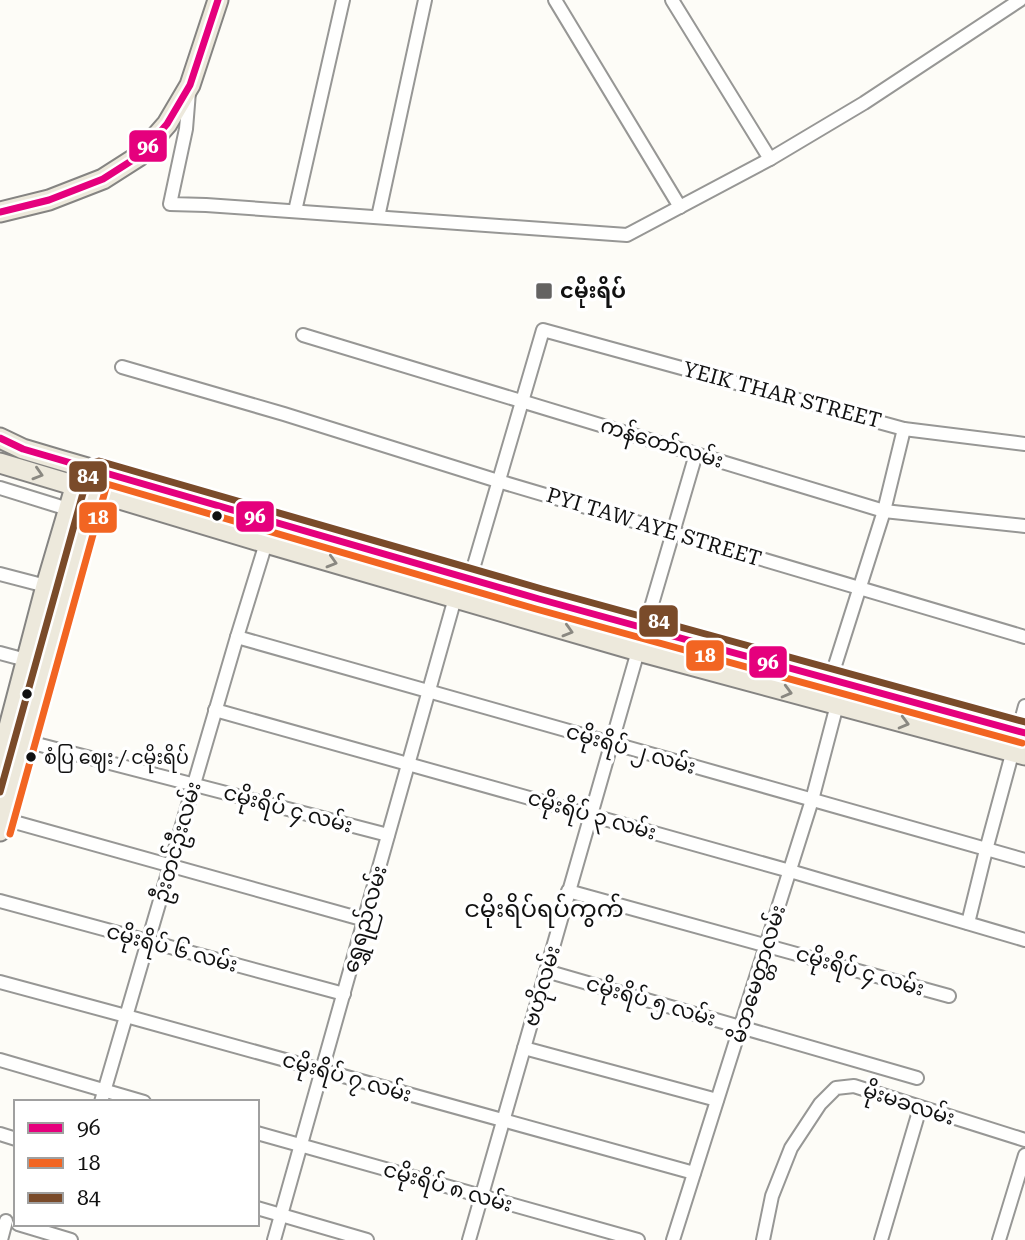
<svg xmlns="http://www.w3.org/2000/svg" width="1025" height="1240" font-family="'Roboto Serif','Noto Sans Myanmar',serif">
	<rect width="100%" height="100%" fill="#fdfcf7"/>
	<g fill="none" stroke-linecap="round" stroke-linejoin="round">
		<g stroke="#979795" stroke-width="16">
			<g id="minor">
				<polyline points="555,0 680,207"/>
				<polyline points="672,0 770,159"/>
				<polyline points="189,92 186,129 170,204 206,205 627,235 770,159 864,103 1020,0"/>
				<polyline points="295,211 343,0"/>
				<polyline points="378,217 425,0"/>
				<polyline points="303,335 884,511 1025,526"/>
				<polyline points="122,367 284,414 498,481 1025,637"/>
				<polyline points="0,488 68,509"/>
				<polyline points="0,574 46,586"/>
				<polyline points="470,579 543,330 904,429 1025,444"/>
				<polyline points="645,628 696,454"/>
				<polyline points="237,637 1025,860"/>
				<polyline points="0,653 26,660"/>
				<polyline points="825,702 831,678 884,511 904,429"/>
				<polyline points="215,710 790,871 1025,940"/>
				<polyline points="25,741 388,835"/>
				<polyline points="0,818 365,920"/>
				<polyline points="568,891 949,996"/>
				<polyline points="0,901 344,994"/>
				<polyline points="968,923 986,850 1025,706"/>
				<polyline points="546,971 917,1078"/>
				<polyline points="0,982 126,1016 694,1173"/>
				<polyline points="524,1048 717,1100"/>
				<polyline points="0,1060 144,1102"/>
				<polyline points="101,1102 237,637 266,543"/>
				<polyline points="257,1133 638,1240"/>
				<polyline points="0,1134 16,1139"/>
				<polyline points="257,1208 367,1240"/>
				<polyline points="18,1224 71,1240"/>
				<polyline points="1,1240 6,1221"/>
				<polyline points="274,1240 455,598"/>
				<polyline points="469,1240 638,651"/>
				<polyline points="673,1240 812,800 843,682"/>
				<polyline points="763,1240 772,1196 791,1148 820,1104 836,1088 854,1086 1025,1140"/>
				<polyline points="881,1240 920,1108"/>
				<polyline points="999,1240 1025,1155"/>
			</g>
		</g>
		<g stroke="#858482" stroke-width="23">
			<g id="primary">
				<polyline points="0,212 49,200 103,179 139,156 167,124 190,85 218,0"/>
				<polyline points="0,438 23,449 60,460 539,599 1025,733"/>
				<polyline points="0,463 266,543 638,651 1025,755"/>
				<polyline points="0,761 46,586 79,474"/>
				<polyline points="0,831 98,479"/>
			</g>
		</g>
		<use href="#minor" stroke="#fffffe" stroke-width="12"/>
		<use href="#primary" stroke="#ede9dc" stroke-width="19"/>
		<g stroke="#fff" stroke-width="12">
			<g id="bus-1">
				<polyline points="0,212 49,200 103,179 139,156 167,124 190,85 218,0"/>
				<polyline points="0,438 23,449 539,599 1025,733"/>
			</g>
		</g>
		<g stroke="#fff" stroke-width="12">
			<polyline id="bus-2" points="10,834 107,484 536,609 1022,743"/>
		</g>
		<g stroke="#fff" stroke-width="12">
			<polyline id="bus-3" points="0,792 90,468 93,463 99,461 542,589 1025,722"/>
		</g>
		<use href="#bus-1" stroke="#e5007d" stroke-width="7"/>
		<use href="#bus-2" stroke="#f26522" stroke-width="7"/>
		<use href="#bus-3" stroke="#7a4b2a" stroke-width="7"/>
	</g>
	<defs><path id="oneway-chevron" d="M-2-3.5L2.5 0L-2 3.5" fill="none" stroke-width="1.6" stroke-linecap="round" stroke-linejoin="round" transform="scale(1.75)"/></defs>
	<g stroke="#8a8881">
		<use href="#oneway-chevron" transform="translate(38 474) rotate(17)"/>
		<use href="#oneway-chevron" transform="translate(332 562) rotate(16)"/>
		<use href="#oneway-chevron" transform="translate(568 631) rotate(16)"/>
		<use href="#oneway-chevron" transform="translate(787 692) rotate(15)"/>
		<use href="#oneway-chevron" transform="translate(904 723) rotate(15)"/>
	</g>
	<rect fill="#646362" stroke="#fff" stroke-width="2.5" x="535" y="282" width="18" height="18" rx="3.5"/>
	<g fill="#111" stroke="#fff" stroke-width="2.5">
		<circle cx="217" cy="516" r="6"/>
		<circle cx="27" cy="694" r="6"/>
		<circle cx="31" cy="757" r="6"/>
	</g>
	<g text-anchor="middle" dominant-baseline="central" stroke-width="7" stroke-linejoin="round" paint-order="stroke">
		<g font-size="19" fill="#111" stroke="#fff" text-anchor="start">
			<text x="44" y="757">စံပြ ဈေး / ငမိုးရိပ်</text>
		</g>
		<g font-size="21" font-weight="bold" fill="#111" stroke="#fff" text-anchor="start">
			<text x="560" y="291">ငမိုးရိပ်</text>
		</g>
		<g font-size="21" fill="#111" stroke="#fff">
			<text transform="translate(782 395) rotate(15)">YEIK THAR STREET</text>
			<text transform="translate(662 443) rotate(17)">ကန်တော်လမ်း</text>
			<text transform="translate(654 527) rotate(17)">PYI TAW AYE STREET</text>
			<text transform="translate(631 749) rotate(16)">ငမိုးရိပ် ၂ လမ်း</text>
			<text transform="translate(288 809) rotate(15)">ငမိုးရိပ် ၄ လမ်း</text>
			<text transform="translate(592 815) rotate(16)">ငမိုးရိပ် ၃ လမ်း</text>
			<text transform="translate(177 842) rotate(-74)">ဦးတင်ဦးလမ်း</text>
			<text transform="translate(365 919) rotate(-74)">ရွှေရည်လမ်း</text>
			<text transform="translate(172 948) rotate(15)">ငမိုးရိပ် ၆ လမ်း</text>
			<text transform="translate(860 971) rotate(16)">ငမိုးရိပ် ၄ လမ်း</text>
			<text transform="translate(758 974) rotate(-73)">မိဘမေတ္တာလမ်း</text>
			<text transform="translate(542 986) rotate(-74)">ဗဟိုလမ်း</text>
			<text transform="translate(651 1001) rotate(16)">ငမိုးရိပ် ၅ လမ်း</text>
			<text transform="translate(347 1077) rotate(16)">ငမိုးရိပ် ၇ လမ်း</text>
			<text transform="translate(909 1104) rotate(18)">မိုးမခလမ်း</text>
			<text transform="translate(448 1187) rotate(16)">ငမိုးရိပ် ၈ လမ်း</text>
		</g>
		<g font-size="24" fill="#111" stroke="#fff">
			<text x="544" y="909">ငမိုးရိပ်ရပ်ကွက်</text>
		</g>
	</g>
	<g stroke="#fff" stroke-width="2.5">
		<rect x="128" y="129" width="40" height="34" rx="7" fill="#e5007d"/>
		<rect x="68" y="460" width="40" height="33" rx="7" fill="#7a4b2a"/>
		<rect x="235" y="500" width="40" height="33" rx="7" fill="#e5007d"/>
		<rect x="78" y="501" width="40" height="33" rx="7" fill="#f26522"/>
		<rect x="638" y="604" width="41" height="34" rx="7" fill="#7a4b2a"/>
		<rect x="685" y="639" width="40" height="33" rx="7" fill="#f26522"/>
		<rect x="748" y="645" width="40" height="34" rx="7" fill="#e5007d"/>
	</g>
	<g font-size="19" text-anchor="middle" font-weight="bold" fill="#fff">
		<text x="148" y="153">96</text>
		<text x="88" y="483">84</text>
		<text x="255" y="523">96</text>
		<text x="98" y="524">18</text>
		<text x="659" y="628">84</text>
		<text x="705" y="662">18</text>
		<text x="768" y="669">96</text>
	</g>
	<rect x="14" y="1100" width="245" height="126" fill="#ffffff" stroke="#a0a0a0" stroke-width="2"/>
	<rect x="28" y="1123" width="35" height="10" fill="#e5007d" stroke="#a0a0a0" stroke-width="2"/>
	<text x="77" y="1135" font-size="21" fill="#111111">96</text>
	<rect x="28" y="1158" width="35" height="10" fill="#f26522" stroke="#a0a0a0" stroke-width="2"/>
	<text x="77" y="1170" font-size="21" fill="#111111">18</text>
	<rect x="28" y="1193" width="35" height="10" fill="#7a4b2a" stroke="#a0a0a0" stroke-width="2"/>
	<text x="77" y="1205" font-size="21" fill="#111111">84</text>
</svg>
